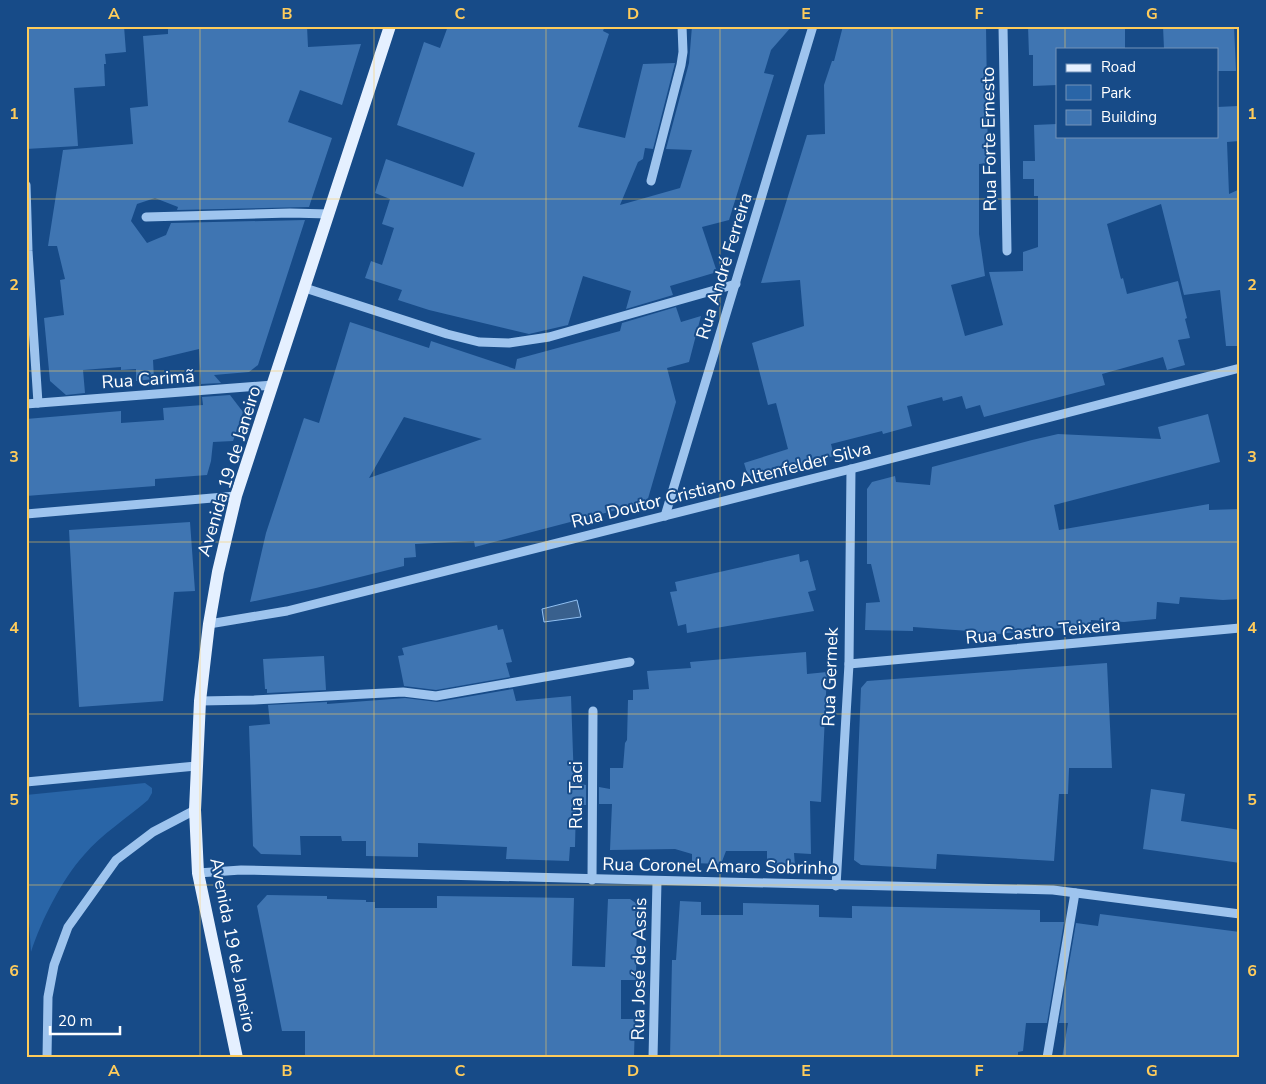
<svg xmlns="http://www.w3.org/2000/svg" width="1266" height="1084" font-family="'Nunito Sans',sans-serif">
	<rect width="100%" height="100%" fill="#174b88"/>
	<path fill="#2965a7" d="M 145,783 L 152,788 L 152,793 L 148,800 C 127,818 102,834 84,855 C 62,879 41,921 31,952 L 26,880 L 26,795 Z"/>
	<polygon fill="#39608d" stroke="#90bff1" points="577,600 581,617 544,622 542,609"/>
	<g fill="#3f75b2" fill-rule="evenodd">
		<polygon points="26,26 124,26 126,52 105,54 106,64 104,64 105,86 74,88 78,146 26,149"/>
		<polygon points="168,26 307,26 308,47 361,44 342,105 300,90 288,122 332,138 309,207 177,210 178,207 155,198 137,204 131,221 147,243 166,235 171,223 305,220 258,365 249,372 214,375 221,383 201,384 199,349 153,360 154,379 136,381 136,369 121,370 121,367 83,370 85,393 66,395 50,381 44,318 64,315 60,280 65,279 57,246 48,246 63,150 133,144 130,108 148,106 143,36 168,34"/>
		<polygon points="448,26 605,26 603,31 609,34 578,127 625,138 643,64 675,63 653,149 645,148 643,159 638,162 620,205 680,188 692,150 666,149 689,63 692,26 792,26 771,50 764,73 774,75 729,220 702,227 717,272 670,286 673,295 626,309 631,291 583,276 568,325 529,334 429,310 398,300 402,290 365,278 371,261 382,265 394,228 382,224 390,199 375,193 386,159 463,187 475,153 397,125 424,42 440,48"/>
		<polygon points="843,26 986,26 988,163 979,164 979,234 985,276 951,285 965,336 1003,325 989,272 1023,271 1023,252 1038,247 1038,196 1034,196 1034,179 1023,179 1023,161 1035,161 1034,125 1057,124 1057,136 1217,136 1217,107 1238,106 1239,141 1227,142 1229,194 1240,189 1240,346 1226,346 1220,290 1184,295 1161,204 1107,224 1121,279 1123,278 1127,294 1178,281 1187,318 1185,319 1190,338 1178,340 1185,365 1167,370 1163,357 1102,374 1105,385 984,417 980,405 966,409 962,396 943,401 942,397 907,406 912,426 883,434 882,431 831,444 834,456 748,476 744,463 788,449 776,403 768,405 752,343 804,326 800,280 761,283 807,135 825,134 824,85 832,61 834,61"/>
		<polygon points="1028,26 1125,26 1125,49 1057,49 1057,85 1033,86 1033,55 1029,55"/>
		<polygon points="1163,26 1234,26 1236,71 1217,71 1217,49 1164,49"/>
		<path d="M 676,307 L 681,322 L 701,316 L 689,362 L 667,368 L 676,402 L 647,502 L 475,547 L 474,541 L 415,544 L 416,557 L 404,558 L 404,566 L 316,588 L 250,602 L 266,533 L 304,418 L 319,423 L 350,322 L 429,348 L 431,341 L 515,369 L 517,359 L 620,331 L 622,323 ZM 404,417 L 482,439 L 369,478 Z"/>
		<polygon points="230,395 243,412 233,441 213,442 211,461 207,475 155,479 155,486 26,496 26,419 121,411 121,423 164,420 163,408 203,405 202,397"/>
		<polygon points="1208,414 1220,462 1054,505 1059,530 1209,504 1209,510 1240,509 1240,599 1223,600 1180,597 1179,604 1157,602 1156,619 1124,622 1091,620 1091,625 968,637 969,631 913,627 913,631 865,630 866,603 880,602 871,564 867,564 867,489 872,482 895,476 896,482 930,485 932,467 1032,440 1058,434 1161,439 1158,427"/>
		<polygon points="190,522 195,591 174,592 163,701 79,707 69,530"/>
		<polygon points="799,554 800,562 808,560 816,590 808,592 814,611 687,633 686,624 678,626 670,592 677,591 675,582"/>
		<polygon points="497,625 498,630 503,629 512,662 506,663 510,677 436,690 404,686 398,656 404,655 402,648"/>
		<polygon points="806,652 807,674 827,672 821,802 810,801 811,854 794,853 795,866 767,865 767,851 726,851 721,864 692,863 692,854 675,849 610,850 612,804 599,804 599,787 610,789 610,768 623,768 625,743 627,740 628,700 633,700 633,690 649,689 647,671 691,668 690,662"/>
		<polygon points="324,656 326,690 267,693 267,689 265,689 263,659"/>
		<polygon points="1107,663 1112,768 1069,768 1068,794 1059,794 1054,861 937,854 936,869 861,865 854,860 861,688 867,681"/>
		<polygon points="513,689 516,701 571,696 574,783 586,785 586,805 576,805 575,847 570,847 569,861 506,859 507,847 418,843 418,857 366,856 366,841 342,841 341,836 300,836 301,855 261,854 253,846 249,726 270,724 268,705 327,702 327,704 405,698 437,702"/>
		<polygon points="1151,789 1185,794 1181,821 1240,830 1240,863 1143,849"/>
		<polygon points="267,895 327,896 327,899 366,900 366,902 375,902 375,908 437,908 437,896 574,898 572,966 605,967 608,899 630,899 637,904 636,980 621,980 621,1019 635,1019 634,1058 305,1058 305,1031 282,1031 257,906"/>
		<polygon points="680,901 701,902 701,915 743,915 743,903 819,905 819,917 852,918 852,906 1040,910 1040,922 1064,922 1047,1023 1026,1023 1023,1051 1018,1052 1018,1058 670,1058 672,960 676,960"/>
		<polygon points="1100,914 1240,932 1240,1058 1062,1058 1068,1023 1059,1023 1076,923 1098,926"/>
	</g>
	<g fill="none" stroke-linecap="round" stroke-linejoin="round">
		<g stroke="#9ec4ee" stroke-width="9">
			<polyline points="1003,26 1007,251"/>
			<polyline points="651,181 681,65 683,52 682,26"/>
			<polyline points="26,185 28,251 38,403"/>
			<polyline points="146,217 290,213 329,214"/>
			<polyline points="305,288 447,334 479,342 509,343 549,337 736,284"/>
			<polyline points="26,404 273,385"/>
			<polyline points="26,514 236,496"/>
			<polyline points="665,516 813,26"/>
			<polyline points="209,624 287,611 851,469 1240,368"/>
			<polyline points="849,664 1240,628"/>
			<polyline points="200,701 254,700 403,692 436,696 630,662"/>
			<polyline points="26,782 196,766"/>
			<polyline points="198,873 241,870 1053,890 1240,914"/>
			<polyline points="592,880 593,711"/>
			<polyline points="836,886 849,664 851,469"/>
			<polyline points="47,1058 48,997 54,965 68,927 116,860 153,832 195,810"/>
			<polyline points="653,1058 657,881"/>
			<polyline points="1047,1058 1075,893"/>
		</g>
		<polyline stroke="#e5f0ff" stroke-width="12" points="237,1058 198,873 195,810 200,701 209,624 218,572 236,496 390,26"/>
	</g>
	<path fill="none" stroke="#ffcc5b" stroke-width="1" stroke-opacity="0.55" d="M 200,26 L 200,1058M 374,26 L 374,1058M 546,26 L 546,1058M 720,26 L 720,1058M 892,26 L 892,1058M 1065,26 L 1065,49M 1065,136 L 1065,1058M 26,199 L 1240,199M 26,371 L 1240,371M 26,542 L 1240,542M 26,714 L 1240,714M 26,885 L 1240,885"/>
	<g text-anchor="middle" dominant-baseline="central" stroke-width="4" stroke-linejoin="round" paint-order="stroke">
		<g font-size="18" fill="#fff" stroke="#174b88">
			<text transform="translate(989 139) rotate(-91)">Rua Forte Ernesto</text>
			<text transform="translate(724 266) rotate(-73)">Rua André Ferreira</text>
			<text transform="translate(148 379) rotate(-4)">Rua Carimã</text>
			<text transform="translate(229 471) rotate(-73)">Avenida 19 de Janeiro</text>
			<text transform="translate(721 485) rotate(-14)">Rua Doutor Cristiano Altenfelder Silva</text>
			<text transform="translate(1043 631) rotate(-5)">Rua Castro Teixeira</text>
			<text transform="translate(830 677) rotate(-88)">Rua Germek</text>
			<text transform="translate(576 795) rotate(-90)">Rua Taci</text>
			<text transform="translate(720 866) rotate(1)">Rua Coronel Amaro Sobrinho</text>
			<text transform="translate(233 945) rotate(79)">Avenida 19 de Janeiro</text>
			<text transform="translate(639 969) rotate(-89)">Rua José de Assis</text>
		</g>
	</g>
	<rect width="1266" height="1084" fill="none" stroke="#174b88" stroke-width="55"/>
	<rect x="1056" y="48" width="162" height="90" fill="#174b88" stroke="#7493b8"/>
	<rect x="1066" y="64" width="25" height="8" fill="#e5f0ff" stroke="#7493b8"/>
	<text x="1101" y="72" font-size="15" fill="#ffffff">Road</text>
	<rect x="1066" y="85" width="25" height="15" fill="#2965a7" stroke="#7493b8"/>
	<text x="1101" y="98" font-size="15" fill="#ffffff">Park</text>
	<rect x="1066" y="110" width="25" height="15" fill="#3f75b2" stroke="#7493b8"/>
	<text x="1101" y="122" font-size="15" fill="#ffffff">Building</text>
	<path d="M50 1026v8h70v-8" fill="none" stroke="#ffffff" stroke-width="2.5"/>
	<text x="58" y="1026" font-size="15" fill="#ffffff" stroke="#174b88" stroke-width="4" paint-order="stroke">20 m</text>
	<rect x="28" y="28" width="1210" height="1028" fill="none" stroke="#ffcc5b" stroke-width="2"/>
	<g font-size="16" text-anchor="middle" font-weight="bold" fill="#ffcc5b">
		<text x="114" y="19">A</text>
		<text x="287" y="19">B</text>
		<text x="460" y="19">C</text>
		<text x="633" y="19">D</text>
		<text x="806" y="19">E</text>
		<text x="979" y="19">F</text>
		<text x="1152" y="19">G</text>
		<text x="14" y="119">1</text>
		<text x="1252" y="119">1</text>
		<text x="14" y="290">2</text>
		<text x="1252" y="290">2</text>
		<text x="14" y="462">3</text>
		<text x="1252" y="462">3</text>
		<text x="14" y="633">4</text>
		<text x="1252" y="633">4</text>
		<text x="14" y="805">5</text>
		<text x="1252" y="805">5</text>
		<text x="14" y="976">6</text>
		<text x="1252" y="976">6</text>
		<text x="114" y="1076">A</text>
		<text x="287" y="1076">B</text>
		<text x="460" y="1076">C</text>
		<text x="633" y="1076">D</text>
		<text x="806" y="1076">E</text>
		<text x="979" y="1076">F</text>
		<text x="1152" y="1076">G</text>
	</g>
</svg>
